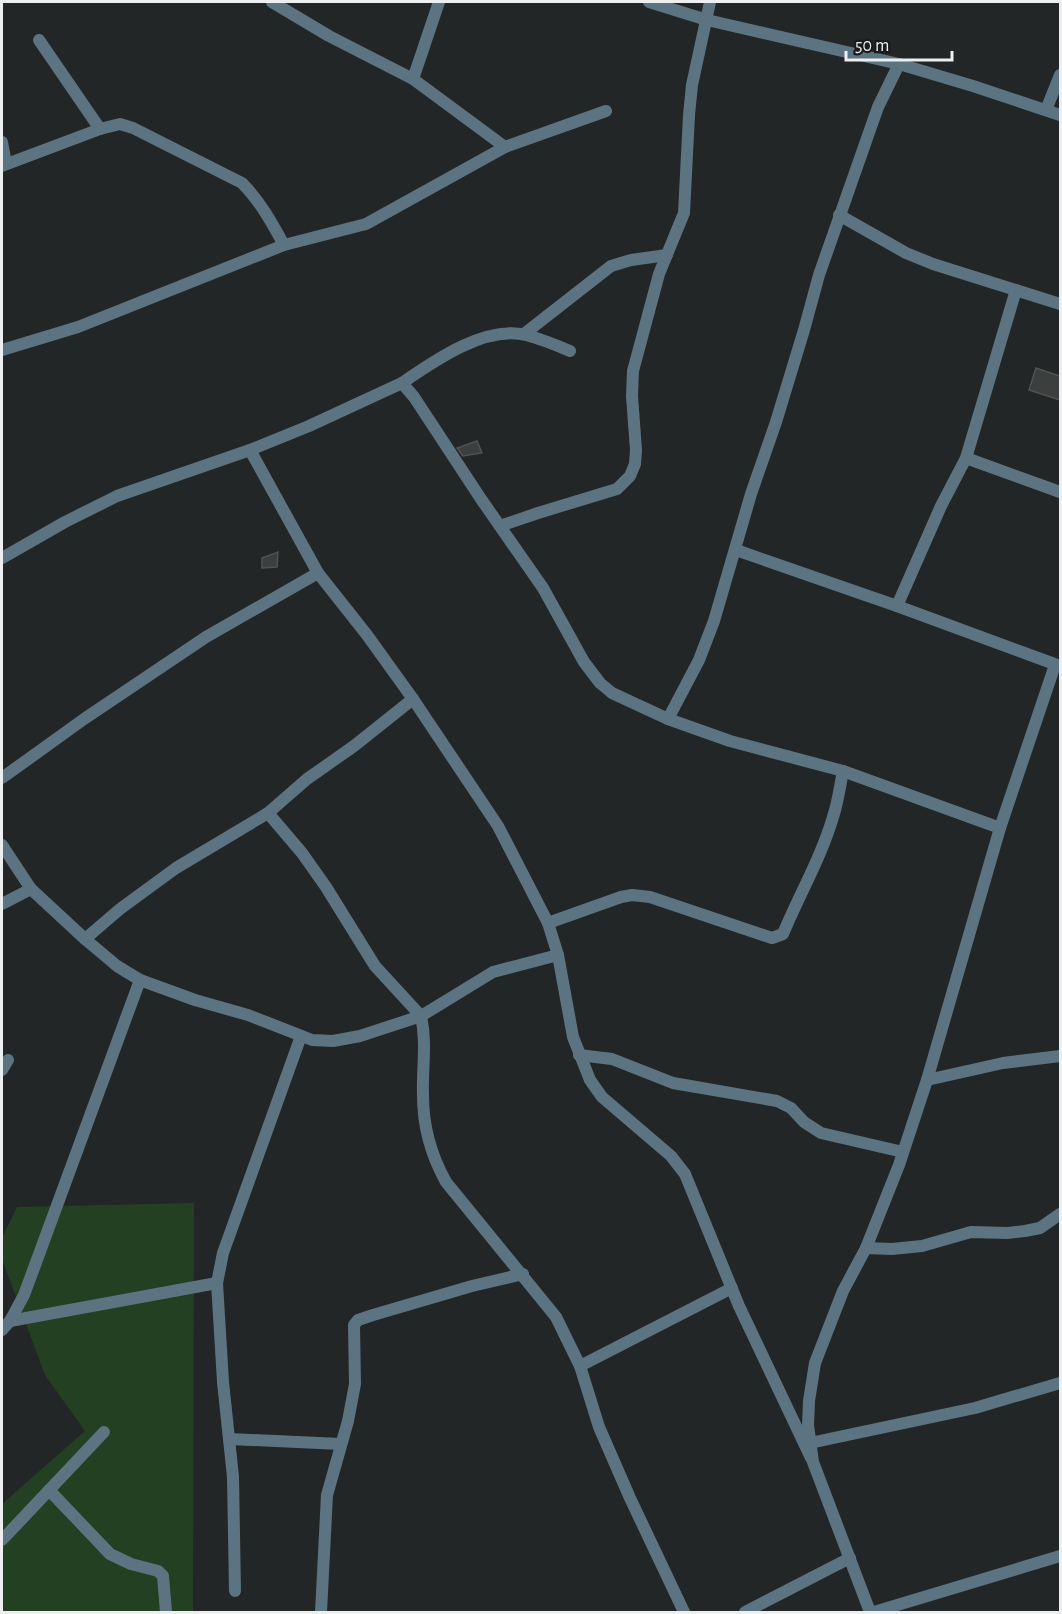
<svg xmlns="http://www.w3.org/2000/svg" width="1062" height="1614" font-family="'Alegreya Sans',sans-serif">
	<rect width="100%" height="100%" fill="#222626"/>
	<polygon fill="#244022" points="194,1203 193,1612 2,1612 2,1504 85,1431 45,1375 2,1259 2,1238 17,1207"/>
	<g fill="#3c3f3e" stroke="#4f5352" stroke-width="1.5">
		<polygon points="1036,368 1060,376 1060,400 1029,390"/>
		<polygon points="477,441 482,453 463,456 457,448"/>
		<polygon points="278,552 277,567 262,568 262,558"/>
	</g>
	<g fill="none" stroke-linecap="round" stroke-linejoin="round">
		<g stroke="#5c7482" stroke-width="12">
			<polyline points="272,2 329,36 413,79 505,147"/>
			<polyline points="649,2 707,20 899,64 973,86 1060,115"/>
			<polyline points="39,40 100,129"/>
			<polyline points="413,79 439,2"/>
			<polyline points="1046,110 1060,75"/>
			<polyline points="2,142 5,158 2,165"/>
			<path d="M 2,166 L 100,129 L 120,124 L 133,128 L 242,183 C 260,201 272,223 284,245"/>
			<polyline points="839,215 906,253 933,264 1060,304"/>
			<polyline points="524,334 611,266 631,260 667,255"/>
			<polyline points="2,350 78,327 284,245 366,224 505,147 606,111"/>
			<path d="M 402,383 C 434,361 485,325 526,335 C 541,339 556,345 570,351"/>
			<polyline points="250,450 318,573 367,635 413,699 498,826 548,923 558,955 573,1037 590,1080 602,1097 671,1156 685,1174 739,1306 811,1458"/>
			<polyline points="966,458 1060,492"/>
			<polyline points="500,526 538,513 617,489 630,476 635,464 636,450 632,396 633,371 659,274 684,213 689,115 692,85 710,2"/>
			<polyline points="736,550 897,606 1060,666"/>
			<polyline points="897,606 941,506 966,458 1016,290"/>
			<polyline points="668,719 699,660 714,621 751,494 776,422 804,330 819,275 878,107 899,64"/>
			<polyline points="2,778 84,719 206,637 318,573"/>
			<polyline points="268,813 302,853 326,887 375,966 421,1016 493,972 558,955"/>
			<polyline points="1000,828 1055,665"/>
			<path d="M 2,845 L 31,889 L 85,939 L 117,966 L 140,980 L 195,1000 L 248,1015 L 312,1040 L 333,1041 L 360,1036 L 421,1016 C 427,1043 422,1069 423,1096 C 423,1127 431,1155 446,1182 L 556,1317 L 580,1366 L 599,1427 L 630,1498 L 684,1612"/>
			<polyline points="2,904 31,889"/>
			<path d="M 548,923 L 621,897 L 632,895 L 650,897 L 772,938 L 783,934 C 799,895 821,858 833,817 C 838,802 840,786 843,771"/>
			<polyline points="85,939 120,909 176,868 268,813 307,779 354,746 413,699"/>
			<polyline points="579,1055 612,1059 673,1083 777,1101 791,1108 804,1122 821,1133 903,1152"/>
			<polyline points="2,1070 8,1060"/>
			<polyline points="927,1080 1003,1063 1060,1056"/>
			<polyline points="866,1248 892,1249 922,1246 971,1232 1007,1233 1025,1231 1040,1228 1060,1214"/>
			<polyline points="10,1321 217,1283"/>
			<polyline points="2,1330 10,1321 24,1295 140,980"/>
			<polyline points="580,1366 732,1288"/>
			<polyline points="229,1439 341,1444"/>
			<polyline points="810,1443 975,1408 1060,1383"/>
			<polyline points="49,1490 110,1554 131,1564 158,1571 163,1576 166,1612"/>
			<polyline points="2,1540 104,1432"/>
			<polyline points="235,1591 233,1477 223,1382 217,1283 223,1253 301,1036"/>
			<polyline points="321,1612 327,1495 348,1421 355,1384 354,1325 358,1320 373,1315 472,1286 523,1274"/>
			<polyline points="745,1612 850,1558"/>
			<polyline points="874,1612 1060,1556"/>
		</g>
		<polyline stroke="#5c7482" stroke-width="12" points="2,558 65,522 117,496 250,450 309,426 402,383 414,397 481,499 543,588 584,662 600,683 612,693 668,719 730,741 843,771 1000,828 927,1080 899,1165 866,1248 843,1291 815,1363 809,1401 808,1425 813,1462 870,1612"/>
	</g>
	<rect width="1062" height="1614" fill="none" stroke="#eceeef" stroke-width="6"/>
	<path d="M846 51v9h106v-9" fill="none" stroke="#eceeef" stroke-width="3"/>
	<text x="855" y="51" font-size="18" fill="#eceeef" stroke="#191c1d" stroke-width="4.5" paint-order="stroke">50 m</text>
</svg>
